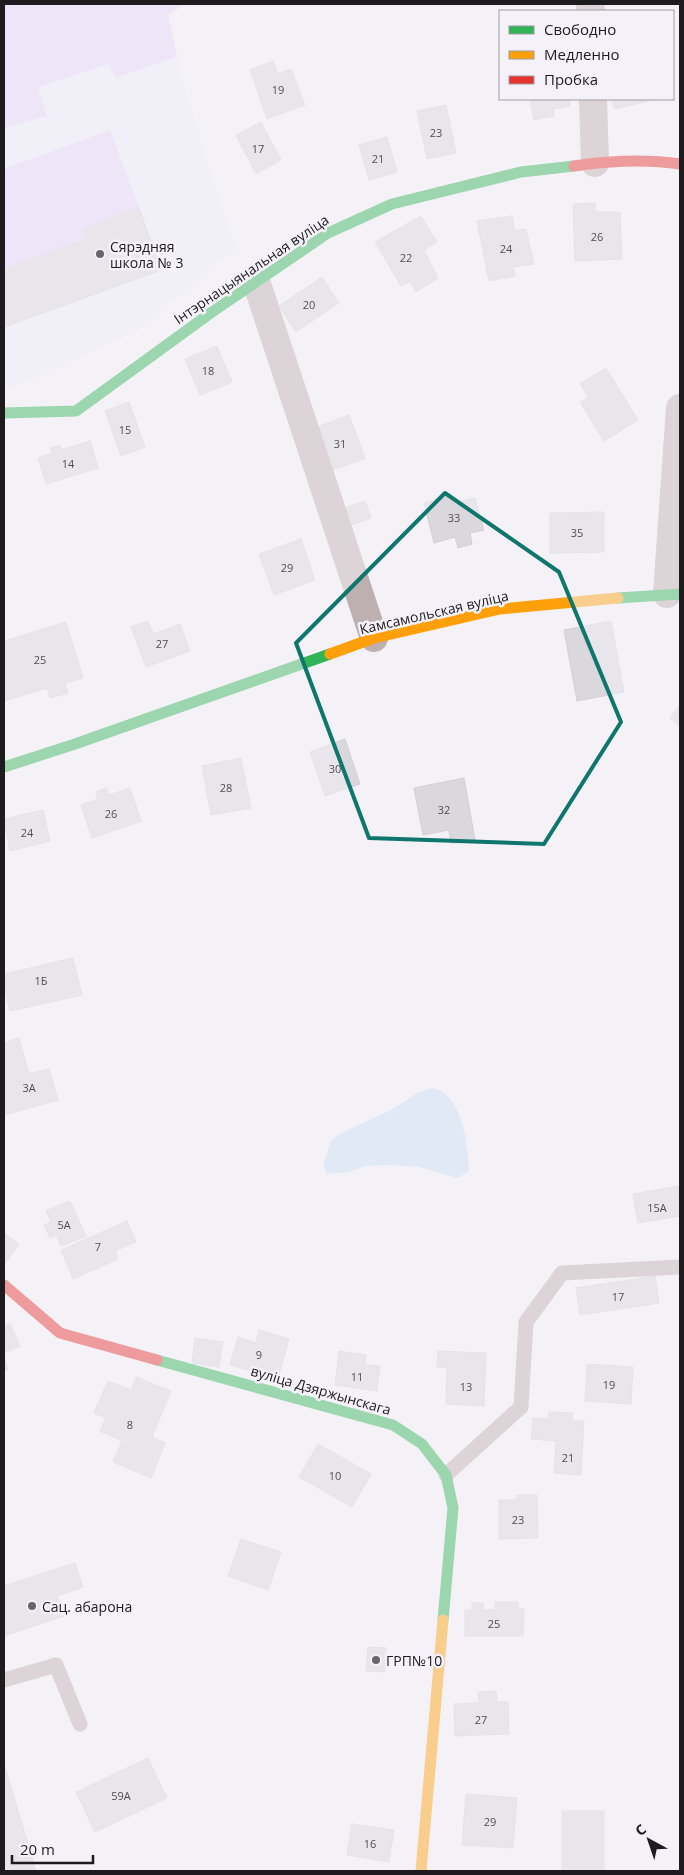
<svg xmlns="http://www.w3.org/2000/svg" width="684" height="1875" font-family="'Open Sans',sans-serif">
	<rect width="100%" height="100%" fill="#f4f2f7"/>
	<polygon fill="#eeebf9" points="4,4 184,4 168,16 185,90 236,249 137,331 21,384 4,387"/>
	<g fill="#e6d5fb">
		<polygon points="4,4 184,4 168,15 177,56 116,78 109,64 38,87 47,116 4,128"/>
		<polygon points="110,130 139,208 83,229 86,239 4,270 4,169"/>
	</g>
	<path fill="#cbdef4" d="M 432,1088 C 462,1093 469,1146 469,1171 L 458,1178 L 419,1167 L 387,1165 L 365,1166 L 349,1172 L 327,1174 L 323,1164 L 331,1141 L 339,1134 L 389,1111 L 419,1092 Z"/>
	<g fill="#dad8dc" stroke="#d2d0d4">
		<polygon points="273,61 278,74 291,69 305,105 267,119 250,70"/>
		<polygon points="530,99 569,99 570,106 553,109 554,116 534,120"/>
		<polygon points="612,99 648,99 649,101 614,109"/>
		<polygon points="446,105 456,153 427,159 417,111"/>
		<polygon points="261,122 281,160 256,174 236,135"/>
		<polygon points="387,137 397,172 369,180 359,145"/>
		<polygon points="595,203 595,212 620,212 622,259 575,261 573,204"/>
		<polygon points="139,208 161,270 4,327 4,270 86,239 83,229"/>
		<polygon points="421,216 437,242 424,250 438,278 416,292 410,281 401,286 375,242"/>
		<polygon points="512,216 515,231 526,229 534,264 513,267 515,276 489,281 477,221"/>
		<polygon points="322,277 339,303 296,332 279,306"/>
		<polygon points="217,346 232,382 200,395 185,359"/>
		<polygon points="606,368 638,420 604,441 580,402 588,397 580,384"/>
		<polygon points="129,402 145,447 121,456 105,411"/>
		<polygon points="349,415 365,458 331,471 315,428"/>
		<polygon points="90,441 98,468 46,484 38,458 52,453 50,448 60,445 61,450"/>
		<polygon points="451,495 453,503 475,498 484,530 470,533 472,544 458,548 455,537 434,543 424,503"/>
		<polygon points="365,501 371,518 346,527 340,510"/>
		<polygon points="604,512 604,552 550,553 550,513"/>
		<polygon points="301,539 315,580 274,595 259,554"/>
		<polygon points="148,621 153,634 180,624 190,651 146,667 131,627"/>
		<polygon points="611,621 624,692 577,701 564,630"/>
		<polygon points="66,622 83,678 65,683 68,693 50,698 47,688 4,701 4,641"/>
		<polygon points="680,705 680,726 670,718"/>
		<polygon points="345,739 360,784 325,796 310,752"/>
		<polygon points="241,758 251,808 211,815 202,766"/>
		<polygon points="464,778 475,840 451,844 449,830 423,835 414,788"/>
		<polygon points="106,788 109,795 130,788 141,821 92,838 81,805 98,799 96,792"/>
		<polygon points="43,810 50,841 10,851 4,819"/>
		<polygon points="73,958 82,995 10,1011 4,986 4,974"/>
		<polygon points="19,1038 29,1074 49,1069 58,1100 4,1115 4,1043"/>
		<polygon points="678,1186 680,1216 638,1223 633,1194"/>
		<polygon points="70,1201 86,1236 61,1246 56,1235 50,1238 44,1225 51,1222 46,1211"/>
		<polygon points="127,1221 136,1242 115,1251 118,1259 73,1279 61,1250"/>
		<polygon points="4,1233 19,1244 4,1265"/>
		<polygon points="655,1276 659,1303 580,1315 576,1288"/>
		<polygon points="10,1324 20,1346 4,1353 4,1326"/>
		<polygon points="259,1330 289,1339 278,1378 230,1365 238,1337 256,1343"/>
		<polygon points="195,1338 223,1342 219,1367 192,1363"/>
		<polygon points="339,1351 366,1355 365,1365 380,1366 377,1391 335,1385"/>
		<polygon points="438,1351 486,1353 484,1406 446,1404 447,1368 437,1367"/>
		<polygon points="4,1359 8,1369 4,1371"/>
		<polygon points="587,1364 633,1367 631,1404 585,1401"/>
		<polygon points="136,1377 171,1391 152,1437 165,1443 151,1478 113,1462 122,1441 100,1431 106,1418 94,1413 108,1381 131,1390"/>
		<polygon points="549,1412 573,1413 572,1421 584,1421 581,1475 554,1473 556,1441 531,1439 533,1418 549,1419"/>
		<polygon points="318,1444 371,1474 352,1507 299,1477"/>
		<polygon points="517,1495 537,1495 538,1538 499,1539 499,1500 517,1500"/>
		<polygon points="241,1539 281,1552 268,1590 228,1576"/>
		<polygon points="75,1563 83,1587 57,1596 64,1616 4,1636 4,1586"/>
		<polygon points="495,1602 518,1602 518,1609 524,1609 523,1636 465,1636 465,1610 472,1610 472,1603 483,1603 483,1610 495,1609"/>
		<polygon points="368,1647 386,1648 385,1672 366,1671"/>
		<polygon points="496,1691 497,1702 508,1702 509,1734 455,1736 454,1704 479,1703 478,1692"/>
		<polygon points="148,1758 167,1798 95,1832 76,1792"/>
		<polygon points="4,1763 36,1871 4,1871"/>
		<polygon points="466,1794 517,1798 513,1848 462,1845"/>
		<rect x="562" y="1811" width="42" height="60"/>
		<polygon points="352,1824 394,1830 389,1862 347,1855"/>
	</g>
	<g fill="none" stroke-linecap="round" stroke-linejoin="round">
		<g stroke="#beb0b0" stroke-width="15">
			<polyline points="446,1475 521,1407 526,1322 562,1273 680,1267"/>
			<polyline points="4,1680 56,1665 80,1724"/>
		</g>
		<g stroke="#beb0b0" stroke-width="28">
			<polyline points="590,4 591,11"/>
			<polyline points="593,99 595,163"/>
			<polyline points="256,281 374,638"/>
			<polyline points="667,594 680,408"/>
		</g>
		<g stroke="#30b455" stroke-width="11">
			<polyline points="4,413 76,411 212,312 328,233 392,204 521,172 574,166"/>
			<polyline points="618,598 680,594"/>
			<polyline points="4,767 75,744 330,654"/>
			<polyline points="157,1360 393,1425 422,1444 446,1475 453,1508 443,1620"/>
		</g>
		<g stroke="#ff9f0a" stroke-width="11">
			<polyline points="330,654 374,638 500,609 618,598"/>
			<polyline points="421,1871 443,1620"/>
		</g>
		<g stroke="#e5322d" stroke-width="11">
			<path d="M 574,166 C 608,161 646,159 680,164"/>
			<polyline points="4,1285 60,1333 157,1360"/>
		</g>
	</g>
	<path d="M0 0H684V1875H0ZM 445,493 L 559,572 L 621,722 L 544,844 L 369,838 L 296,643 Z" fill="#f4f2f7" fill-opacity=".55" fill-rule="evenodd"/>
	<path fill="none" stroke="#0f766e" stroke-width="4" stroke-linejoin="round" d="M 445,493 L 559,572 L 621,722 L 544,844 L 369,838 L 296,643 Z"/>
	<g fill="#68666a" stroke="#f4f1f8" stroke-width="2">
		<circle cx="100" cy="254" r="5"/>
		<circle cx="32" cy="1606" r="5"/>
		<circle cx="376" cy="1660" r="5"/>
	</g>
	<g text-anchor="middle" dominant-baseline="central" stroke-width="5" stroke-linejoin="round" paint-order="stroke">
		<g font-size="11" fill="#4f4d50">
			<text x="278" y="89">19</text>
			<text x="436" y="132">23</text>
			<text x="258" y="148">17</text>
			<text x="378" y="158">21</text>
			<text x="597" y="236">26</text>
			<text x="506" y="248">24</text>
			<text x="406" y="257">22</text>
			<text x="309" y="304">20</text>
			<text x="208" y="370">18</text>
			<text x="125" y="429">15</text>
			<text x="340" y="443">31</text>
			<text x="68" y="463">14</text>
			<text x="454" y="517">33</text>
			<text x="577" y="532">35</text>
			<text x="287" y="567">29</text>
			<text x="162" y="643">27</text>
			<text x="40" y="659">25</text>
			<text x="335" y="768">30</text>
			<text x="226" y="787">28</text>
			<text x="444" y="809">32</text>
			<text x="111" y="813">26</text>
			<text x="27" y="832">24</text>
			<text x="41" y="980">1Б</text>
			<text x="29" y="1087">3А</text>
			<text x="657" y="1207">15А</text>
			<text x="64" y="1224">5A</text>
			<text x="98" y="1246">7</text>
			<text x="618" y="1296">17</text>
			<text x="259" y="1354">9</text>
			<text x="357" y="1376">11</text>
			<text x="609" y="1384">19</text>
			<text x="466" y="1386">13</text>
			<text x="130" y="1424">8</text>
			<text x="568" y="1457">21</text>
			<text x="335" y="1475">10</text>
			<text x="518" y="1519">23</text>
			<text x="494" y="1623">25</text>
			<text x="481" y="1719">27</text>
			<text x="121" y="1795">59A</text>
			<text x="490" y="1821">29</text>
			<text x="370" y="1843">16</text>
		</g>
		<g font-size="14" fill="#1d1b1e" stroke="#f4f1f8" text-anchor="start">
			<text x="110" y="246">Сярэдняя<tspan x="110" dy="16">школа № 3</tspan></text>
			<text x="42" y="1606">Сац. абарона</text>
			<text x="386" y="1660">ГРП№10</text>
		</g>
		<g font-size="14" fill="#1d1b1e" stroke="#f4f1f8">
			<text transform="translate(251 269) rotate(-34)">Інтэрнацыянальная вуліца</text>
			<text transform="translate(434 612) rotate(-13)">Камсамольская вуліца</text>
			<text transform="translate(321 1390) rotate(16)">вуліца Дзяржынскага</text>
		</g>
	</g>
	<rect width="684" height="1875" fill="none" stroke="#1d1b1e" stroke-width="10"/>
	<rect x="499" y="10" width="175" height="90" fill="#f4f1f8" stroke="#9e9ba1"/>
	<rect x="509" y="26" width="25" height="8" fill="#30b455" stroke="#9e9ba1"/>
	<text x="544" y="35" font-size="15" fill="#1d1b1e">Свободно</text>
	<rect x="509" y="51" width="25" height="8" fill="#ff9f0a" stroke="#9e9ba1"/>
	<text x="544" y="60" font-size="15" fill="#1d1b1e">Медленно</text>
	<rect x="509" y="76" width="25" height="8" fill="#e5322d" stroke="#9e9ba1"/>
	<text x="544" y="85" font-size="15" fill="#1d1b1e">Пробка</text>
	<g transform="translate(649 1840) rotate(320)" stroke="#f4f1f8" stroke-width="4" paint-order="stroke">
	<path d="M0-4L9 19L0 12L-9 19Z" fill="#1d1b1e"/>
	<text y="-8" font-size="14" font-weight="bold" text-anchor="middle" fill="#1d1b1e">С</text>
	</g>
	<path d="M12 1855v8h81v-8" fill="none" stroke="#1d1b1e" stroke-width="2.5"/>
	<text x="20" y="1855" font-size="15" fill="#1d1b1e" stroke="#f4f1f8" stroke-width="4" paint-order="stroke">20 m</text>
</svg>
